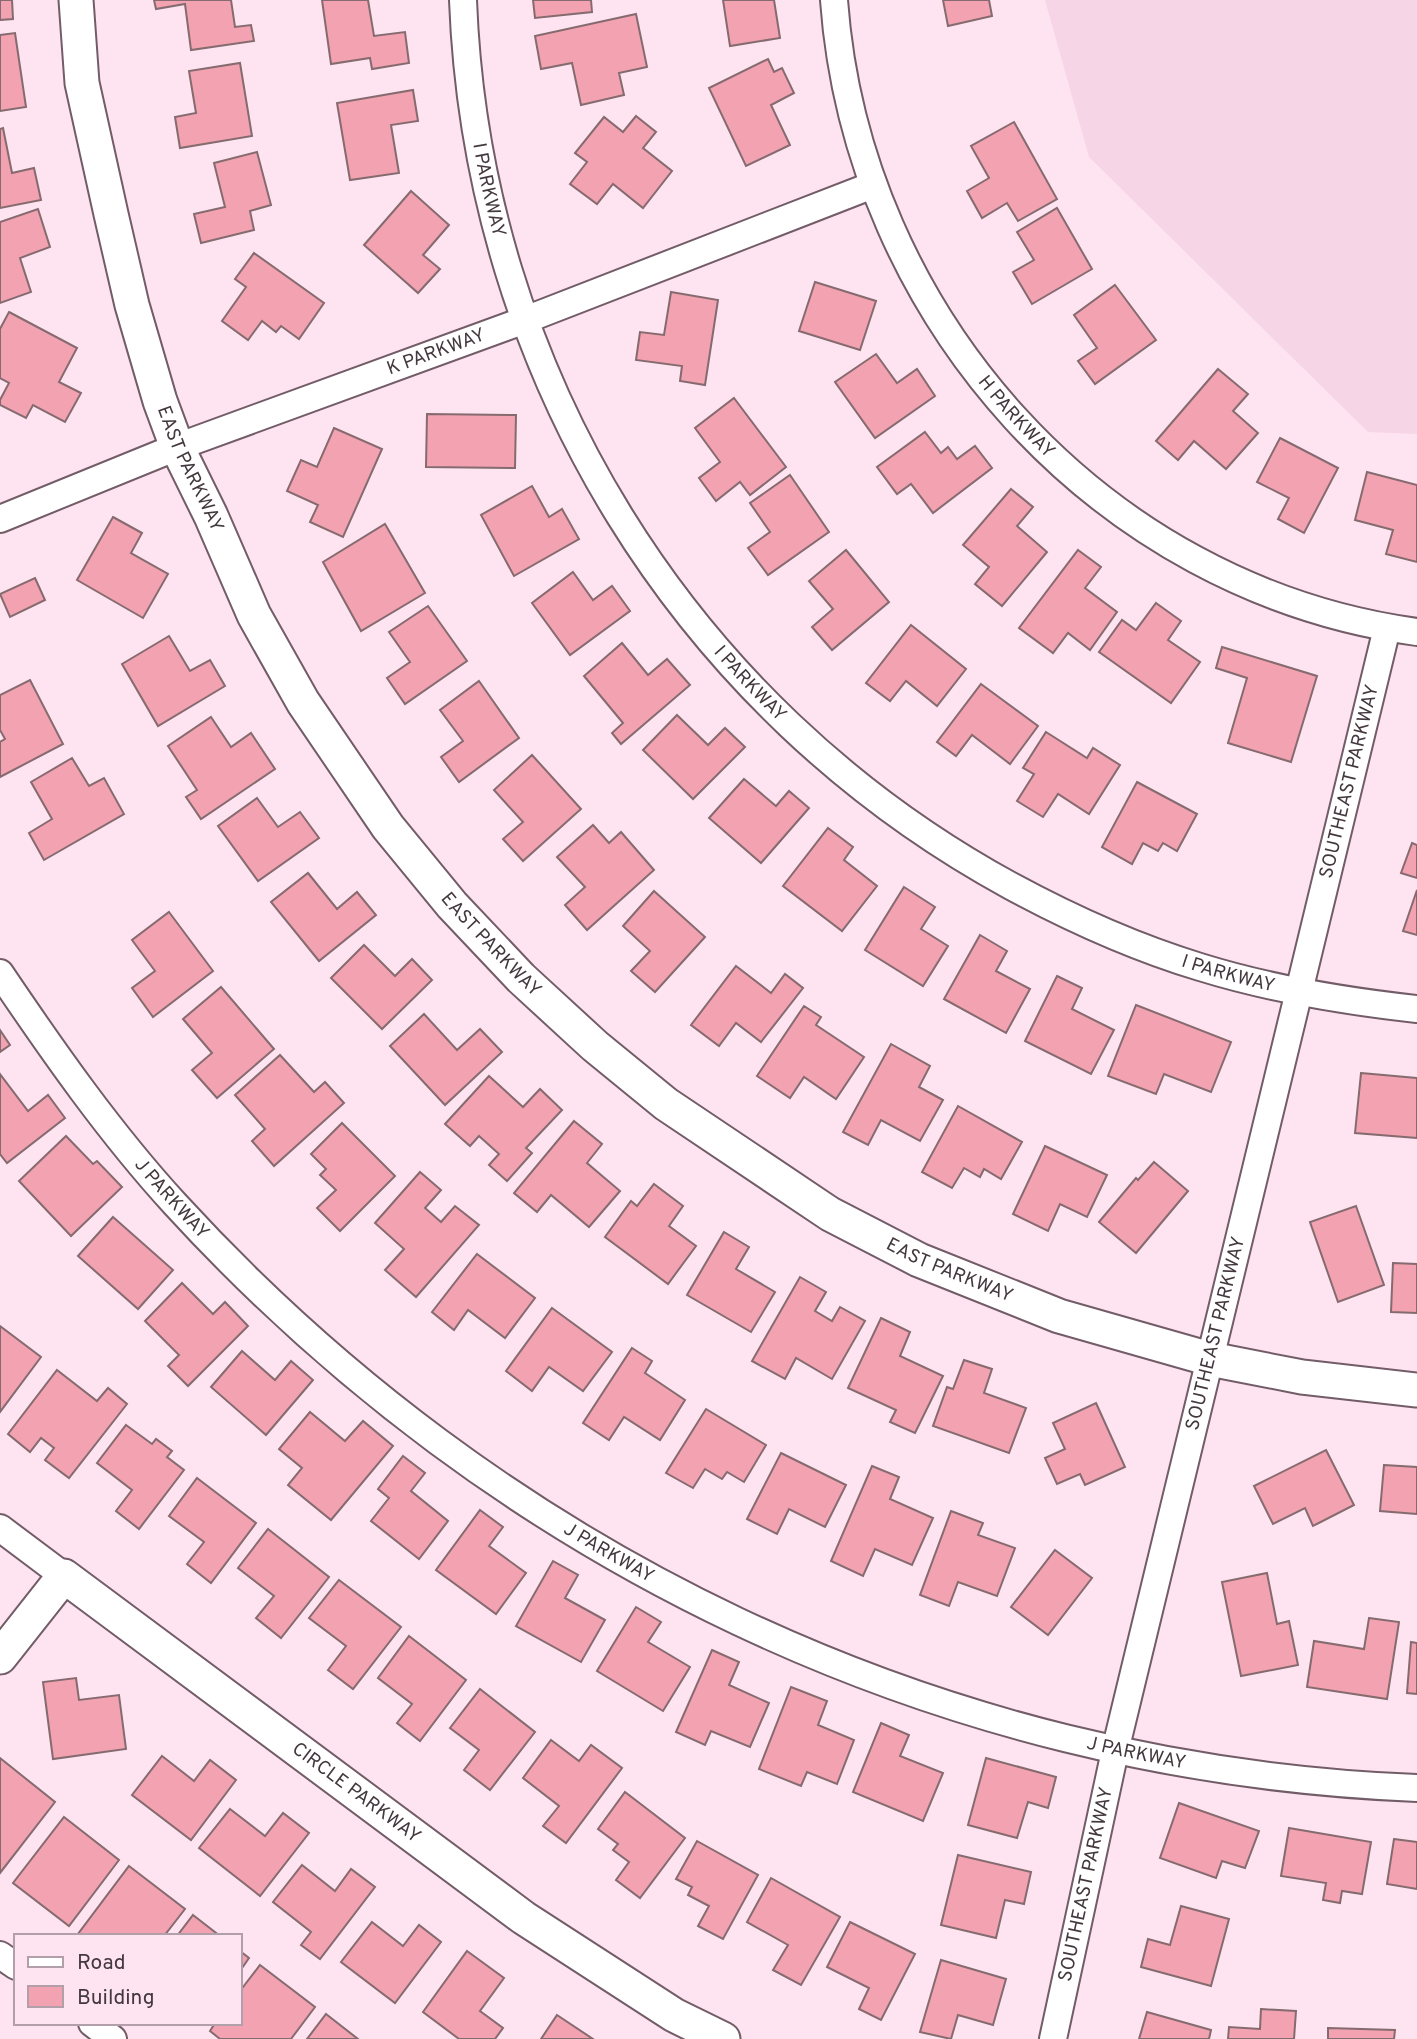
<svg xmlns="http://www.w3.org/2000/svg" width="1417" height="2039" font-family="Overpass,sans-serif">
	<rect width="100%" height="100%" fill="#fee3f1"/>
	<polygon fill="#f6d5e6" points="1045,0 1417,0 1417,434 1368,432 1089,157"/>
	<g fill="#f2a2b0" stroke="#856b6f" stroke-width="2">
		<polygon points="0,0 12,0 13,19 0,20"/>
		<polygon points="154,0 231,0 235,27 251,25 254,41 191,50 185,4 156,9"/>
		<polygon points="322,0 368,0 374,36 405,32 409,63 372,69 370,58 331,64"/>
		<polygon points="533,0 591,0 592,12 535,18"/>
		<polygon points="723,0 774,0 780,38 730,46"/>
		<polygon points="943,0 989,0 992,16 948,26"/>
		<polygon points="636,14 647,67 619,73 624,95 581,105 572,63 541,69 535,36"/>
		<polygon points="15,33 26,107 0,111 0,35"/>
		<polygon points="768,59 774,72 782,68 794,93 771,105 790,145 746,166 709,88"/>
		<polygon points="240,63 252,136 180,148 175,117 196,113 189,71"/>
		<polygon points="413,90 418,121 391,125 399,173 350,180 337,103"/>
		<polygon points="636,116 656,132 643,148 672,171 643,208 613,184 597,204 570,184 587,162 575,153 604,117 623,132"/>
		<polygon points="1014,122 1057,199 1018,221 1007,203 982,218 967,191 989,178 971,146"/>
		<polygon points="3,128 12,173 34,168 41,200 0,208 0,129"/>
		<polygon points="257,152 271,205 250,211 254,230 201,243 194,214 225,207 214,163"/>
		<polygon points="411,191 449,225 423,255 440,269 418,293 364,245"/>
		<polygon points="1057,208 1092,269 1032,304 1013,272 1034,260 1017,232"/>
		<polygon points="38,209 50,247 20,258 31,292 0,303 0,222"/>
		<polygon points="254,253 324,303 299,339 281,326 276,332 262,321 248,340 222,321 246,287 235,279"/>
		<polygon points="815,282 876,301 860,350 799,331"/>
		<polygon points="1115,285 1156,340 1095,384 1078,361 1097,348 1074,315"/>
		<polygon points="671,292 718,300 705,385 680,381 682,366 636,360 640,332 664,335"/>
		<polygon points="9,312 77,348 59,382 81,393 65,422 33,405 26,418 0,405 0,400 9,383 0,378 0,329"/>
		<polygon points="876,354 897,383 917,369 935,396 875,438 835,382"/>
		<polygon points="1218,369 1248,394 1233,411 1258,433 1226,469 1194,441 1178,460 1156,441"/>
		<polygon points="734,398 786,467 750,495 740,482 716,501 699,478 720,462 695,428"/>
		<polygon points="427,414 516,415 515,468 426,467"/>
		<polygon points="334,428 382,449 343,537 310,522 318,505 287,491 301,460 317,467"/>
		<polygon points="925,432 941,453 948,447 957,459 975,446 992,468 933,513 911,484 897,494 877,467"/>
		<polygon points="1280,438 1338,468 1304,533 1278,519 1289,498 1257,482"/>
		<polygon points="1367,472 1417,485 1417,562 1386,554 1393,530 1355,520"/>
		<polygon points="790,475 829,532 768,575 748,548 770,532 750,503"/>
		<polygon points="532,486 549,517 562,509 579,539 514,576 481,515"/>
		<polygon points="1011,489 1033,507 1017,526 1047,552 1002,606 975,584 989,567 963,545"/>
		<polygon points="113,517 142,533 131,553 168,574 143,618 77,580"/>
		<polygon points="385,524 425,593 361,631 323,562"/>
		<polygon points="846,550 889,602 832,650 812,627 833,609 809,581"/>
		<polygon points="1078,550 1101,567 1085,588 1117,612 1090,650 1068,633 1053,653 1019,628"/>
		<polygon points="573,572 593,600 612,586 630,611 570,655 532,603"/>
		<polygon points="35,578 45,600 10,617 0,594"/>
		<polygon points="1156,603 1181,621 1168,640 1200,662 1171,703 1099,652 1122,620 1136,630"/>
		<polygon points="428,606 467,661 405,704 387,678 410,662 389,632"/>
		<polygon points="911,625 966,669 937,706 906,681 890,701 866,683"/>
		<polygon points="169,636 190,671 210,660 225,686 158,726 122,664"/>
		<polygon points="622,643 648,675 667,659 690,685 621,744 612,733 623,723 584,676"/>
		<polygon points="1222,647 1317,676 1291,762 1228,743 1247,678 1216,668"/>
		<polygon points="30,680 63,744 0,777 0,742 5,739 0,730 0,695"/>
		<polygon points="479,681 519,738 459,782 441,757 463,741 440,710"/>
		<polygon points="981,684 1038,726 1010,764 972,735 956,756 937,742"/>
		<polygon points="677,715 708,745 725,728 745,747 693,799 643,750"/>
		<polygon points="211,717 231,747 251,733 275,769 201,819 186,797 197,790 168,746"/>
		<polygon points="1046,732 1087,758 1093,748 1120,765 1089,814 1058,794 1043,817 1017,801 1034,774 1023,768"/>
		<polygon points="532,755 581,809 523,861 503,839 523,822 494,790"/>
		<polygon points="72,758 89,786 104,778 124,814 44,860 29,833 52,819 31,782"/>
		<polygon points="744,779 776,806 789,791 809,808 761,863 709,818"/>
		<polygon points="1137,782 1197,814 1177,851 1163,843 1158,851 1143,843 1132,864 1102,847"/>
		<polygon points="257,798 278,827 300,812 319,838 258,881 218,826"/>
		<polygon points="593,825 609,843 621,832 654,870 587,930 565,905 585,887 557,857"/>
		<polygon points="828,828 853,847 844,860 877,886 842,931 783,886"/>
		<polygon points="1412,843 1417,845 1417,878 1401,873"/>
		<polygon points="308,873 337,909 357,892 376,915 319,961 271,902"/>
		<polygon points="904,887 935,907 921,929 948,946 923,986 865,950"/>
		<polygon points="1417,890 1417,935 1403,931"/>
		<polygon points="654,891 705,937 655,992 631,971 650,951 623,926"/>
		<polygon points="169,912 213,971 153,1017 132,988 155,971 132,940"/>
		<polygon points="980,935 1007,951 996,971 1030,989 1006,1033 944,999"/>
		<polygon points="364,945 395,976 412,959 432,980 382,1029 331,978"/>
		<polygon points="736,966 771,993 785,974 803,988 761,1042 736,1023 719,1046 691,1025"/>
		<polygon points="1057,976 1082,988 1072,1009 1114,1030 1091,1074 1025,1041"/>
		<polygon points="221,987 274,1049 217,1098 192,1070 212,1053 183,1019"/>
		<polygon points="1136,1005 1231,1042 1211,1092 1164,1074 1156,1094 1108,1076"/>
		<polygon points="804,1006 821,1017 816,1025 864,1057 836,1099 804,1077 790,1098 757,1076"/>
		<polygon points="424,1014 457,1050 480,1029 502,1052 445,1105 390,1046"/>
		<polygon points="0,1030 10,1045 0,1052"/>
		<polygon points="891,1044 930,1066 919,1087 943,1100 920,1141 881,1120 868,1145 843,1132"/>
		<polygon points="280,1055 314,1092 325,1082 344,1103 274,1166 252,1141 265,1129 235,1095"/>
		<polygon points="1361,1073 1417,1078 1417,1138 1355,1133"/>
		<polygon points="0,1074 28,1111 48,1095 65,1118 7,1163 0,1154"/>
		<polygon points="489,1076 523,1107 540,1089 562,1110 526,1148 532,1153 507,1181 489,1165 499,1154 479,1136 470,1146 445,1124"/>
		<polygon points="958,1106 1022,1142 1001,1179 984,1169 980,1177 964,1168 952,1188 922,1172"/>
		<polygon points="574,1121 602,1144 587,1163 620,1191 589,1227 551,1195 537,1212 514,1193"/>
		<polygon points="342,1123 395,1176 340,1231 317,1208 336,1190 320,1175 326,1169 311,1154"/>
		<polygon points="66,1136 93,1164 97,1161 122,1187 71,1236 19,1181"/>
		<polygon points="1045,1146 1107,1175 1087,1217 1060,1204 1048,1231 1013,1214"/>
		<polygon points="1154,1162 1188,1191 1136,1253 1099,1222 1136,1178 1138,1180"/>
		<polygon points="420,1172 441,1190 425,1208 441,1222 455,1206 479,1225 416,1297 385,1270 404,1249 375,1223"/>
		<polygon points="654,1184 683,1206 669,1226 696,1246 668,1284 605,1237 631,1201 637,1206"/>
		<polygon points="1356,1206 1384,1285 1338,1302 1310,1222"/>
		<polygon points="113,1217 173,1270 138,1309 78,1256"/>
		<polygon points="724,1232 749,1247 736,1269 775,1292 751,1332 687,1295"/>
		<polygon points="477,1254 535,1298 505,1338 468,1310 454,1330 432,1312"/>
		<polygon points="1393,1263 1417,1264 1417,1313 1391,1312"/>
		<polygon points="800,1277 826,1292 815,1311 832,1321 840,1307 865,1321 832,1379 796,1358 785,1379 752,1361"/>
		<polygon points="182,1283 213,1314 225,1302 248,1326 188,1386 168,1366 179,1355 145,1321"/>
		<polygon points="552,1308 612,1352 583,1391 549,1367 532,1391 506,1371"/>
		<polygon points="881,1318 910,1332 900,1356 943,1376 915,1433 890,1422 896,1410 848,1388"/>
		<polygon points="0,1326 41,1357 0,1412"/>
		<polygon points="632,1348 652,1361 645,1373 685,1400 660,1440 624,1417 609,1440 583,1423"/>
		<polygon points="242,1351 275,1380 291,1361 313,1380 266,1435 211,1387"/>
		<polygon points="964,1360 992,1369 984,1393 1026,1408 1009,1453 933,1426 947,1387 953,1389"/>
		<polygon points="57,1370 97,1401 108,1388 127,1404 69,1478 45,1460 54,1448 41,1438 30,1452 8,1434"/>
		<polygon points="1096,1403 1125,1467 1085,1485 1080,1474 1057,1484 1045,1458 1065,1449 1053,1423"/>
		<polygon points="706,1409 766,1445 744,1482 727,1472 722,1479 705,1469 693,1488 666,1473"/>
		<polygon points="310,1412 345,1441 363,1421 393,1446 331,1520 288,1485 302,1468 279,1449"/>
		<polygon points="126,1425 152,1444 156,1439 172,1451 167,1457 184,1470 139,1529 116,1511 132,1490 97,1463"/>
		<polygon points="1326,1450 1354,1505 1313,1526 1305,1508 1273,1524 1254,1486"/>
		<polygon points="781,1453 846,1485 825,1527 789,1509 777,1534 747,1519"/>
		<polygon points="403,1456 425,1473 411,1491 448,1521 419,1559 371,1521 389,1498 378,1489"/>
		<polygon points="1384,1465 1417,1467 1417,1514 1380,1511"/>
		<polygon points="872,1466 899,1477 890,1499 933,1518 912,1565 875,1549 863,1576 831,1561"/>
		<polygon points="197,1478 256,1523 211,1583 187,1564 204,1542 169,1516"/>
		<polygon points="480,1510 503,1527 489,1546 526,1573 496,1614 436,1570"/>
		<polygon points="951,1511 983,1523 978,1535 1015,1548 997,1596 958,1582 949,1606 920,1595"/>
		<polygon points="268,1529 329,1577 281,1638 256,1618 274,1596 238,1568"/>
		<polygon points="1055,1550 1092,1578 1048,1635 1011,1607"/>
		<polygon points="553,1561 578,1575 565,1598 605,1620 581,1662 516,1626"/>
		<polygon points="1267,1573 1277,1624 1289,1621 1298,1665 1241,1676 1222,1582"/>
		<polygon points="339,1580 401,1627 353,1689 328,1670 346,1646 309,1618"/>
		<polygon points="636,1607 661,1622 648,1642 690,1667 663,1711 597,1671"/>
		<polygon points="1369,1618 1399,1622 1387,1699 1307,1687 1314,1641 1364,1649"/>
		<polygon points="409,1636 466,1680 420,1741 397,1723 412,1704 378,1678"/>
		<polygon points="1411,1642 1417,1643 1417,1694 1407,1693"/>
		<polygon points="712,1650 739,1662 729,1685 769,1703 750,1747 711,1731 705,1745 676,1732"/>
		<polygon points="76,1678 79,1700 119,1695 126,1749 53,1759 43,1682"/>
		<polygon points="791,1687 827,1701 818,1725 854,1740 837,1784 807,1772 801,1786 759,1769"/>
		<polygon points="480,1689 535,1732 490,1790 464,1770 479,1750 450,1728"/>
		<polygon points="881,1723 909,1735 900,1756 943,1773 923,1821 853,1792"/>
		<polygon points="551,1740 579,1761 591,1745 622,1768 566,1843 543,1826 559,1806 523,1778"/>
		<polygon points="162,1756 194,1781 210,1760 236,1780 191,1840 132,1795"/>
		<polygon points="0,1758 55,1802 0,1873"/>
		<polygon points="986,1758 1056,1777 1048,1808 1028,1802 1017,1838 968,1825"/>
		<polygon points="625,1792 685,1838 640,1898 616,1880 629,1862 613,1850 618,1844 598,1829"/>
		<polygon points="1179,1803 1259,1831 1245,1868 1222,1861 1216,1878 1160,1858"/>
		<polygon points="230,1809 265,1836 283,1813 309,1833 260,1896 199,1848"/>
		<polygon points="64,1817 119,1860 69,1926 13,1883"/>
		<polygon points="1289,1828 1371,1842 1362,1894 1342,1891 1340,1903 1323,1900 1326,1883 1281,1876"/>
		<polygon points="1394,1839 1417,1842 1417,1889 1387,1884"/>
		<polygon points="697,1841 758,1875 723,1939 698,1926 709,1906 688,1895 692,1887 676,1879"/>
		<polygon points="958,1855 1031,1872 1024,1904 1005,1900 996,1938 941,1925"/>
		<polygon points="302,1865 335,1891 351,1869 375,1887 320,1959 301,1945 311,1932 273,1902"/>
		<polygon points="129,1866 185,1909 164,1936 80,1936 78,1934"/>
		<polygon points="771,1878 840,1917 801,1985 773,1970 788,1945 747,1922"/>
		<polygon points="1181,1906 1229,1919 1211,1986 1141,1967 1148,1939 1170,1945"/>
		<polygon points="193,1915 220,1936 177,1936"/>
		<polygon points="372,1922 403,1946 419,1925 441,1942 395,2003 341,1962"/>
		<polygon points="850,1922 915,1954 881,2020 859,2009 869,1988 827,1967"/>
		<polygon points="240,1951 249,1958 240,1971"/>
		<polygon points="467,1951 504,1978 480,2011 503,2028 495,2039 459,2039 423,2012"/>
		<polygon points="941,1960 1006,1979 993,2025 958,2015 951,2039 920,2032"/>
		<polygon points="260,1965 315,2007 291,2039 220,2039 210,2031 215,2023 240,2023 240,1991"/>
		<polygon points="1261,2009 1296,2011 1294,2039 1228,2039 1229,2027 1260,2029"/>
		<polygon points="1147,2012 1211,2030 1209,2039 1139,2039"/>
		<polygon points="326,2014 358,2039 307,2039"/>
		<polygon points="557,2015 593,2039 541,2039"/>
		<polygon points="1328,2028 1395,2030 1394,2039 1328,2039"/>
	</g>
	<g fill="none" stroke-linecap="round" stroke-linejoin="round">
		<g stroke="#725c67" stroke-width="30">
			<g id="minor">
				<path id="s1" d="M 463,0 C 477,372 684,708 1011,886 C 1072,919 1134,947 1200,967 C 1271,989 1343,1001 1417,1009"/>
				<path id="s2" d="M 834,0 C 857,316 1100,589 1417,632"/>
				<path id="s3" d="M 0,519 L 177,447 L 525,320 L 873,185"/>
				<path id="s4" d="M 0,973 C 54,1053 110,1133 175,1204 C 498,1557 938,1769 1417,1788"/>
				<polyline points="0,1528 64,1576"/>
				<polyline points="0,1955 16,1966"/>
				<polyline points="92,2023 113,2039"/>
				<path id="s5" d="M 1053,2039 L 1115,1751 L 1387,628"/>
			</g>
		</g>
		<g stroke="#725c67" stroke-width="37">
			<g id="tertiary">
				<path id="s6" d="M 76,0 L 82,83 L 111,214 L 132,305 L 160,401 L 177,447 L 211,516 L 254,615 L 303,702 L 388,827 L 452,905 L 521,978 L 595,1046 L 666,1104 L 830,1214 L 919,1260 L 1059,1316 L 1210,1359 L 1302,1377 L 1417,1390"/>
				<path id="s7" d="M 0,1657 L 64,1576 L 524,1918 L 674,2015 L 723,2039"/>
			</g>
		</g>
		<use href="#minor" stroke="#fff" stroke-width="26"/>
		<use href="#tertiary" stroke="#fff" stroke-width="33"/>
	</g>
	<g text-anchor="middle" dominant-baseline="central" stroke-width="5" stroke-linejoin="round" paint-order="stroke">
		<g font-size="19" fill="#43383e" stroke="#fee3f1">
			<text stroke="none"><textPath href="#s1" startOffset="192">I PARKWAY</textPath></text>
			<text stroke="none"><textPath href="#s3" startOffset="467">K PARKWAY</textPath></text>
			<text stroke="none"><textPath href="#s2" startOffset="464">H PARKWAY</textPath></text>
			<text stroke="none"><textPath href="#s6" startOffset="485">EAST PARKWAY</textPath></text>
			<text stroke="none"><textPath href="#s1" startOffset="758">I PARKWAY</textPath></text>
			<text stroke="none"><textPath href="#s5" startOffset="1292">SOUTHEAST PARKWAY</textPath></text>
			<text stroke="none"><textPath href="#s6" startOffset="1052">EAST PARKWAY</textPath></text>
			<text stroke="none"><textPath href="#s1" startOffset="1325">I PARKWAY</textPath></text>
			<text stroke="none"><textPath href="#s4" startOffset="284">J PARKWAY</textPath></text>
			<text stroke="none"><textPath href="#s6" startOffset="1619">EAST PARKWAY</textPath></text>
			<text stroke="none"><textPath href="#s5" startOffset="724">SOUTHEAST PARKWAY</textPath></text>
			<text stroke="none"><textPath href="#s4" startOffset="849">J PARKWAY</textPath></text>
			<text stroke="none"><textPath href="#s4" startOffset="1416">J PARKWAY</textPath></text>
			<text stroke="none"><textPath href="#s7" startOffset="467">CIRCLE PARKWAY</textPath></text>
			<text stroke="none"><textPath href="#s5" startOffset="158">SOUTHEAST PARKWAY</textPath></text>
		</g>
	</g>
	<rect x="14" y="1934" width="228" height="91" fill="#fee3f1" stroke="#b39fa9" stroke-width="2"/>
	<rect x="28" y="1957" width="35" height="10" fill="#ffffff" stroke="#b39fa9" stroke-width="2"/>
	<text x="77" y="1969" font-size="21" fill="#43383e">Road</text>
	<rect x="28" y="1986" width="35" height="21" fill="#f2a2b0" stroke="#b39fa9" stroke-width="2"/>
	<text x="77" y="2004" font-size="21" fill="#43383e">Building</text>
</svg>
